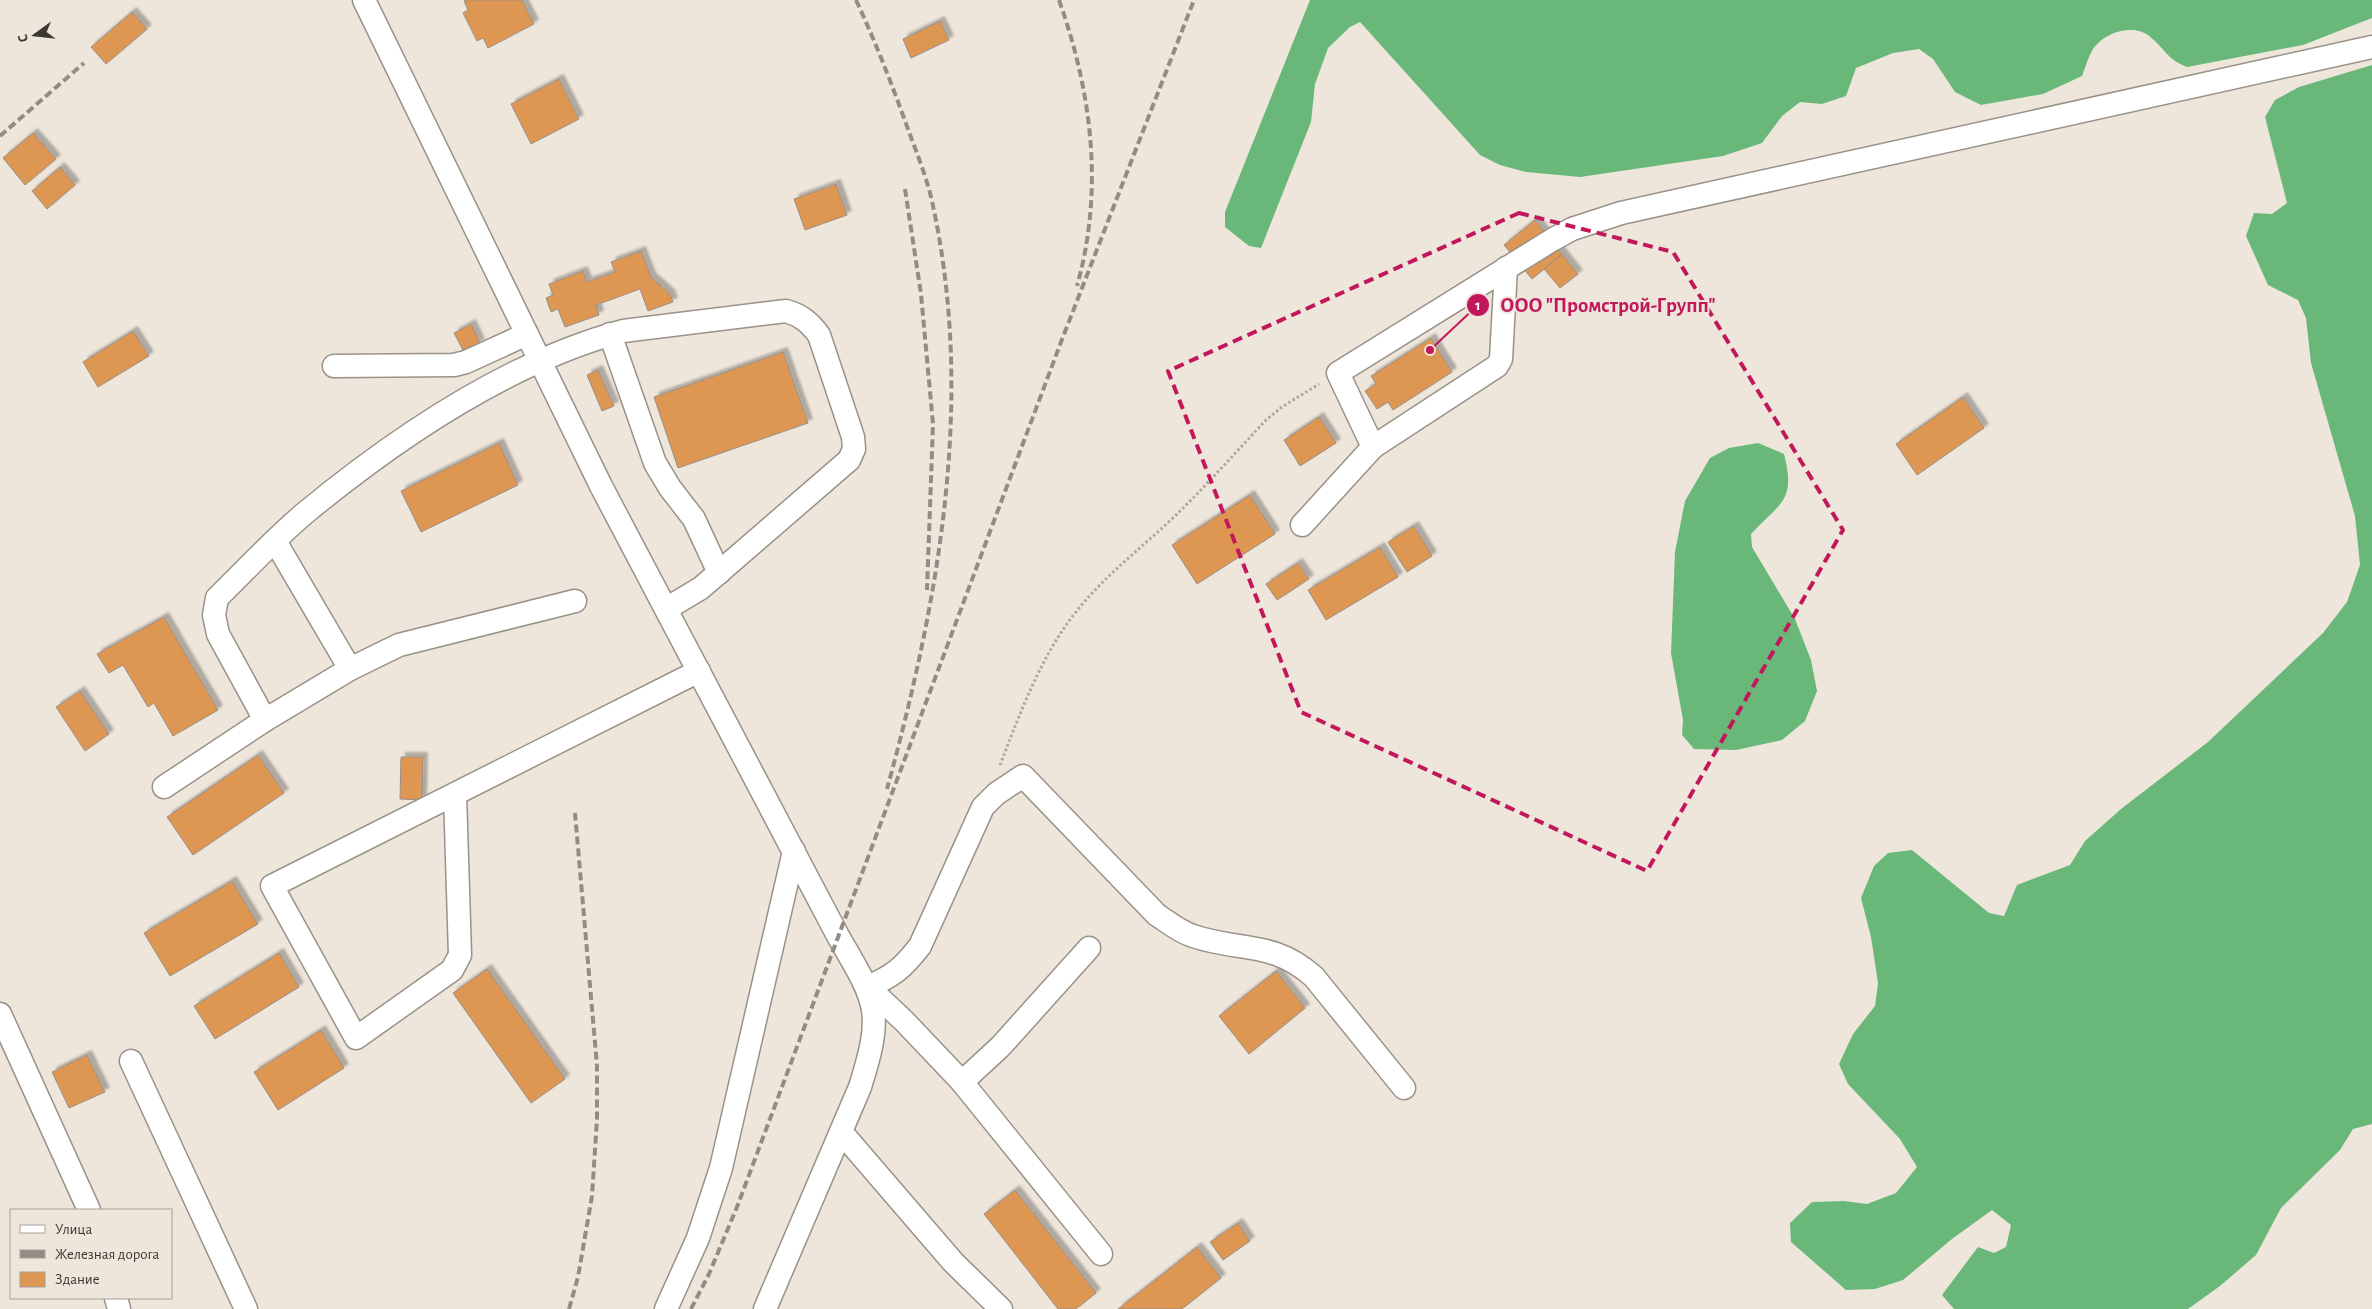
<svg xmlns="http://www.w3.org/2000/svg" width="2372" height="1309" font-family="'Alegreya Sans',sans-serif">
	<defs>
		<filter id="shadow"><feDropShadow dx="4.5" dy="-4.5" stdDeviation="1" flood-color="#0004"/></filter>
	</defs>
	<rect width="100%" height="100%" fill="#eee6db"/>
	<g fill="#69b87a">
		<path d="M 1310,0 L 2372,0 L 2372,18 L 2303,45 L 2187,67 C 2165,58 2166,49 2149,36 C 2133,23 2102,33 2092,51 C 2088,58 2085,68 2082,76 L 2043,94 L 1981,105 L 1955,92 L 1933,59 L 1919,49 L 1893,53 L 1856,68 L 1846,96 L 1822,104 L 1800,102 L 1782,116 L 1762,143 L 1723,156 L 1580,177 L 1526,172 L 1500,165 L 1480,155 L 1360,22 L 1350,27 L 1328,48 L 1315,84 L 1311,122 L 1261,248 L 1249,246 L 1225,227 L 1225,212 Z"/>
		<polygon points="2372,65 2372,1124 2353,1129 2340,1150 2281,1208 2256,1255 2220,1286 2188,1309 1954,1309 1942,1295 1978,1247 1994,1253 2006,1247 2011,1225 1992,1210 1952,1239 1903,1280 1875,1289 1846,1290 1791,1242 1790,1223 1812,1202 1844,1201 1867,1204 1896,1193 1917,1167 1900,1139 1848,1084 1839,1064 1853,1034 1875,1006 1878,983 1871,937 1861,898 1874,866 1888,853 1912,850 1989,913 2004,916 2017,885 2070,865 2085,841 2121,809 2208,742 2323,633 2347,602 2360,565 2355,516 2311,363 2306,318 2298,300 2268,285 2246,236 2254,213 2272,214 2287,203 2265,117 2275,100 2299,87"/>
		<path d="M 1758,443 L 1784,454 C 1796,501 1781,502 1751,534 L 1752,547 L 1795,619 L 1811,660 L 1817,691 L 1805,721 L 1782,740 L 1736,750 L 1694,749 L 1682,735 L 1683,720 L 1671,653 L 1675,552 L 1685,501 L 1710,458 L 1729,448 Z"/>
	</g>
	<g fill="#de9653" stroke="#998f87" filter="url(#shadow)">
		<polygon points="466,0 522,0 534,24 488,48 483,38 477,41 463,13 468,10 464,1"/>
		<polygon points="132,12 147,29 106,64 91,47"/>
		<polygon points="940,21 949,40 911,58 903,39"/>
		<polygon points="559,79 579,119 531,144 511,104"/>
		<polygon points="33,133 56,159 25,185 3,158"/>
		<polygon points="60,167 75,185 47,209 32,191"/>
		<polygon points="836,184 847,215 805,230 794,199"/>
		<polygon points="1535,220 1562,254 1532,279 1504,245"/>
		<polygon points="641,251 651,277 670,294 673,302 648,311 640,289 596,305 599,315 565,327 558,309 551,312 546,298 553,295 549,284 583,271 587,282 615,272 611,262"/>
		<polygon points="1562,254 1578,274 1560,288 1544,269"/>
		<polygon points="471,324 480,343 464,352 454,333"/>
		<polygon points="133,331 149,356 98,387 83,362"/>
		<polygon points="1431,338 1452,372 1393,410 1388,402 1377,409 1365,391 1376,384 1371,376"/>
		<polygon points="783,352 808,423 678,468 654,397"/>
		<polygon points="598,370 614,406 602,411 587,375"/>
		<polygon points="1963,397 1984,428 1917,475 1896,444"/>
		<polygon points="1319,417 1336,443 1300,466 1284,440"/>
		<polygon points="499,443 518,485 421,532 401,491"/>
		<polygon points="1250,495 1275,534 1197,584 1172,545"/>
		<polygon points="1414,526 1432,556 1407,572 1388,542"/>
		<polygon points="1380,547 1398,577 1326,620 1308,590"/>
		<polygon points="1298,563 1309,579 1277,600 1266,584"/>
		<polygon points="164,617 218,710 173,736 154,703 148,707 123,665 109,673 97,654"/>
		<polygon points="80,691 109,734 85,751 56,707"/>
		<polygon points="258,755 284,793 193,855 167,817"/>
		<polygon points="401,757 423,757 422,800 400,799"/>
		<polygon points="232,881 258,924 170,976 144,933"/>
		<polygon points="279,953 299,987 215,1039 194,1006"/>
		<polygon points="487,969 565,1079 531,1103 453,993"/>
		<polygon points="1276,971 1305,1008 1249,1054 1219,1016"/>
		<polygon points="321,1030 344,1068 278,1110 254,1072"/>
		<polygon points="87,1055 105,1092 69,1108 52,1072"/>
		<polygon points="1015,1190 1096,1293 1076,1309 1058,1309 984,1214"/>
		<polygon points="1238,1223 1250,1241 1223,1260 1210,1242"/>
		<polygon points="1197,1247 1221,1278 1182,1309 1118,1309"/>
	</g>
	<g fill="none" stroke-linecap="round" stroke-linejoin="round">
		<g stroke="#999288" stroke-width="25">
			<g id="minor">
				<path d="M 364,0 L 601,486 L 838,936 C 877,1003 884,1011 860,1087 L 765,1309"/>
				<polyline points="610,334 655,463 670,488 694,519 719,573"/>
				<polyline points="334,366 454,365 466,362 527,334"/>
				<polyline points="1373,447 1497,366 1501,359 1506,268"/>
				<polyline points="1302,525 1373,447 1338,373 1552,240 1572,229 1621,213 2372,47"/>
				<polyline points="275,541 350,669"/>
				<polyline points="265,720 350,669 399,645 575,601"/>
				<path d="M 164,787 L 265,720 L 218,634 L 214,615 L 217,598 C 246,570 274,539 305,513 C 396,438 508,362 623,331 L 786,311 C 801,315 810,323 819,335 L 853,437 L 854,449 L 849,460 L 701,588 L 666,609"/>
				<polyline points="455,794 460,955 452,970 356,1038 272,886 699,671"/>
				<polyline points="0,1014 89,1210"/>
				<polyline points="131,1061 246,1309"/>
				<polyline points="962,1082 1000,1047 1089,948"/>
				<polyline points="842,1133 953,1262 1001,1309"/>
				<path d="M 1101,1254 L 962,1082 L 904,1021 L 868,987 C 893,976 903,968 920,946 L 983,807 L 996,794 L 1023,776 L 1157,915 C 1168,922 1180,932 1193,936 C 1240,952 1273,940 1314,977 L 1404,1088"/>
				<polyline points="116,1298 119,1309"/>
				<polyline points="666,1309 698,1238 721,1168 794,851"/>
			</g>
		</g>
		<path stroke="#ada79e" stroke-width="3" stroke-dasharray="2.5 2.5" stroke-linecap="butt" d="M 1000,765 C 1019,716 1038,664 1069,621 C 1099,580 1138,551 1174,517 C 1206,486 1236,452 1266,420 L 1282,407 L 1319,384"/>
		<use href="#minor" stroke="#fff" stroke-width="22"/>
		<g stroke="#928c85" stroke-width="4" stroke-dasharray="8 4" stroke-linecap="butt">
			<path d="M 856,0 C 876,43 893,87 909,132 C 918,156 928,181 933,206 C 975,401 939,599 887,789"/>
			<path d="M 1059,0 C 1092,93 1104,190 1077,286"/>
			<polyline points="0,136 84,63"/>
			<polyline points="905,189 921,294 933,424 927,590"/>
			<polyline points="569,1309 578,1277 592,1196 597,1119 597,1066 575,813"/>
			<polyline points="691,1309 709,1274 737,1207 1061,342 1194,0"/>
		</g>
	</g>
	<path fill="none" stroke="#c2185b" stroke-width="4" stroke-dasharray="10 6" stroke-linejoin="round" d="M 1519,213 L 1673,252 L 1843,530 L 1647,871 L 1301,712 L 1168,371 Z"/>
	<path fill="none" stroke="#c2185b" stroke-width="2" d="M1430 350L1478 305"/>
	<g fill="#c2185b" stroke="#eee6db" stroke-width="2">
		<circle cx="1430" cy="350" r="5"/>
		<circle cx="1478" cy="305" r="12"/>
	</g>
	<g font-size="15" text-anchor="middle" font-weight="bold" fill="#fff">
		<text x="1478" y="310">1</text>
	</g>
	<g font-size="21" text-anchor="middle" font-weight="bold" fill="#c2185b" stroke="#eee6db" stroke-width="4" stroke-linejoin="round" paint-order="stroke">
		<text x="1608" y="312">ООО "Промстрой-Групп"</text>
	</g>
	<rect x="10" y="1209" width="162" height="90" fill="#eee6db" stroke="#a6a098"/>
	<rect x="20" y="1225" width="25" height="8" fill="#ffffff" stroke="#a6a098"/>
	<text x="55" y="1234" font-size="15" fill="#3b3834">Улица</text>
	<rect x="20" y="1250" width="25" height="8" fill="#928c85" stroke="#a6a098"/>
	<text x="55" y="1259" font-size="15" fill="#3b3834">Железная дорога</text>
	<rect x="20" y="1272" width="25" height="15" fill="#de9653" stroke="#a6a098"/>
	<text x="55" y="1284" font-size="15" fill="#3b3834">Здание</text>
	<g transform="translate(35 35) rotate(255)" stroke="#eee6db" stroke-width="4" paint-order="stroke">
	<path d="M0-4L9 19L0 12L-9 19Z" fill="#3b3834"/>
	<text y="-8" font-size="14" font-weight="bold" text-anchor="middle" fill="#3b3834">С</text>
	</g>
</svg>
